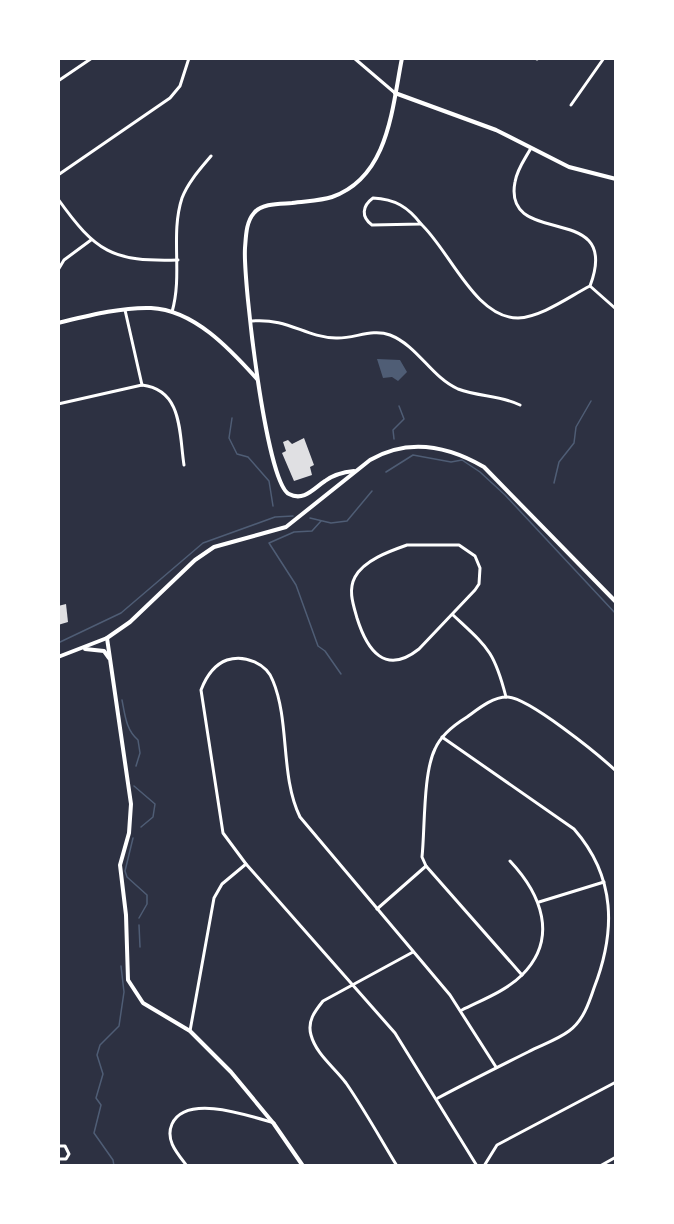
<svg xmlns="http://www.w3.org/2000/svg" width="674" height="1224" font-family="Inter,sans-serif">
	<rect width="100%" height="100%" fill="#2d3142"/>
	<polygon fill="#4f5d75" points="377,359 400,360 407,372 398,381 392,377 383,378"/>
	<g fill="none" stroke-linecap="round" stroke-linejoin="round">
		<g stroke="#4f5d75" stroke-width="1.5">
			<polyline points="232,418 229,438 237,454 248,457 269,481 273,506"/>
			<polyline points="394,439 393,430 404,419 399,406"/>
			<polyline points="386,472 413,455 451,462 462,460 480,472 505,495 616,614"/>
			<polyline points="554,483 559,462 574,443 576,427 591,401"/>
			<polyline points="310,518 331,523 347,521 372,491"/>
			<polyline points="321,521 312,531 294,532 269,543 296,585 318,646 325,651 341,674"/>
			<polyline points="58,643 121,613 203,543 275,517 293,516"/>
			<path d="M 122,700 C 125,715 126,730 138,740 L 140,753 L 136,766"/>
			<polyline points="134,786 155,804 153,817 141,827"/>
			<polyline points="133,838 125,871 127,877 147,895 147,904 139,918"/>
			<polyline points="139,925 140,947"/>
			<polyline points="114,1166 113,1160 94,1133 101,1105 96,1098 103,1074 97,1055 100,1045 119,1026 124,992 121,966"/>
		</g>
	</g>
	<g fill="#e0e0e3">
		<polygon points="304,438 314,465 310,467 312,475 294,481 282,453 286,451 283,442 288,440 292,444"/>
		<polygon points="66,604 68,622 58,625 58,606"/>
	</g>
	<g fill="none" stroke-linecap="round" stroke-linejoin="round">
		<g stroke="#fff" stroke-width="3">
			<polyline points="354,58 395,93"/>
			<polyline points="537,58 537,59"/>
			<polyline points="58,81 92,58"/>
			<polyline points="571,105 604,58"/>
			<polyline points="58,175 170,98 180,86 189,58"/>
			<path d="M 373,198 C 395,199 408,207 421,224 L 372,225 C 361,217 362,206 373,198 Z"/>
			<path d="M 58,199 C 96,252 112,262 178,260"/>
			<path d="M 421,224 C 450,251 475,318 518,318 C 542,317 570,296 590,286 C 623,199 502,250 515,182 C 517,169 525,159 531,148"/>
			<polyline points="58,270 64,260 91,240"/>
			<polyline points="590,286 616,309"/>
			<polyline points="125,310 142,385"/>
			<path d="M 172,312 C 183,274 170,235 182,198 C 188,182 201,168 211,156"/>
			<path d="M 252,321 C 289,318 304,337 336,338 C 354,339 372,328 390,335 C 418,346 431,377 458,389 C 479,397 500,395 520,405"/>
			<path d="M 58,404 L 142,385 C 183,390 179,433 184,465"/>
			<path d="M 407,545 L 459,545 L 475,556 L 480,568 L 479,584 L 475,590 L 419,649 C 385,676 367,650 357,618 C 353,604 348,590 355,577 C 364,560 390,551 407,545 Z"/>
			<path d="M 453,615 C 487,647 494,650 506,697"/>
			<polyline points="426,866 522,975"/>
			<polyline points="539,902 604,882"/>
			<path d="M 377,909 L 426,866 L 422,857 C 425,829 423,773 435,749 C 441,735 454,725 467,717 C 478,709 492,697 507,697 C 528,697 599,755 616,771"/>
			<path d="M 462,1010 C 482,1000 506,991 522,975 C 559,938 541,894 510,861"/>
			<polyline points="190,1031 214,898 222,884 246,864"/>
			<path d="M 438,1098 C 468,1082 498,1067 528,1052 C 541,1045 557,1040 569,1031 C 583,1021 589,1003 594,988 C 616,931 616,877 574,829 L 442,737"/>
			<polyline points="58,1146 65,1146 69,1154 66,1159 58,1159"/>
			<path d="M 187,1166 C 177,1153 165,1140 172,1124 C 186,1093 250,1116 274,1123"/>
			<path d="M 397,1166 C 380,1138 364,1109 346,1083 C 334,1067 316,1054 311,1035 C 307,1021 315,1011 323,1001 L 413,952"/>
			<path d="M 477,1166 L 395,1033 L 246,864 L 223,833 L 201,690 C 206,677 213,665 227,660 C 245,654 267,664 273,681 C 290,722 280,776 300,817 L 450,995 L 496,1067"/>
			<polyline points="484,1166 497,1145 616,1082"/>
			<polyline points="600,1166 616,1157"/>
		</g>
		<g stroke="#fff" stroke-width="4">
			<polyline points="395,93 496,130 569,167 616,179"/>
			<path d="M 58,323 C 87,316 121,307 151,308 C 194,310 230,349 257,379"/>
			<path d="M 354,471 C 344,472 333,475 325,481 C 314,488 304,502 289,494 C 266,483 243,280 245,248 C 246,236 246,222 254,213 C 262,203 281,204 292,203 C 305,201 320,201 332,197 C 389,177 392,108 402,58"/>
			<polyline points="107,638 131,804 129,833 120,865 126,915 128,980 143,1003 190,1031 231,1072 274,1124 303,1166"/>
			<polyline points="85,649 104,651 109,658"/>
			<path d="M 58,657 L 107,638 L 130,622 L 195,560 L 214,547 L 286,527 L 370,460 C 408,438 448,446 484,467 L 616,602"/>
		</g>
	</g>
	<rect width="674" height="1224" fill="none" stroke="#ffffff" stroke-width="120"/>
</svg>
